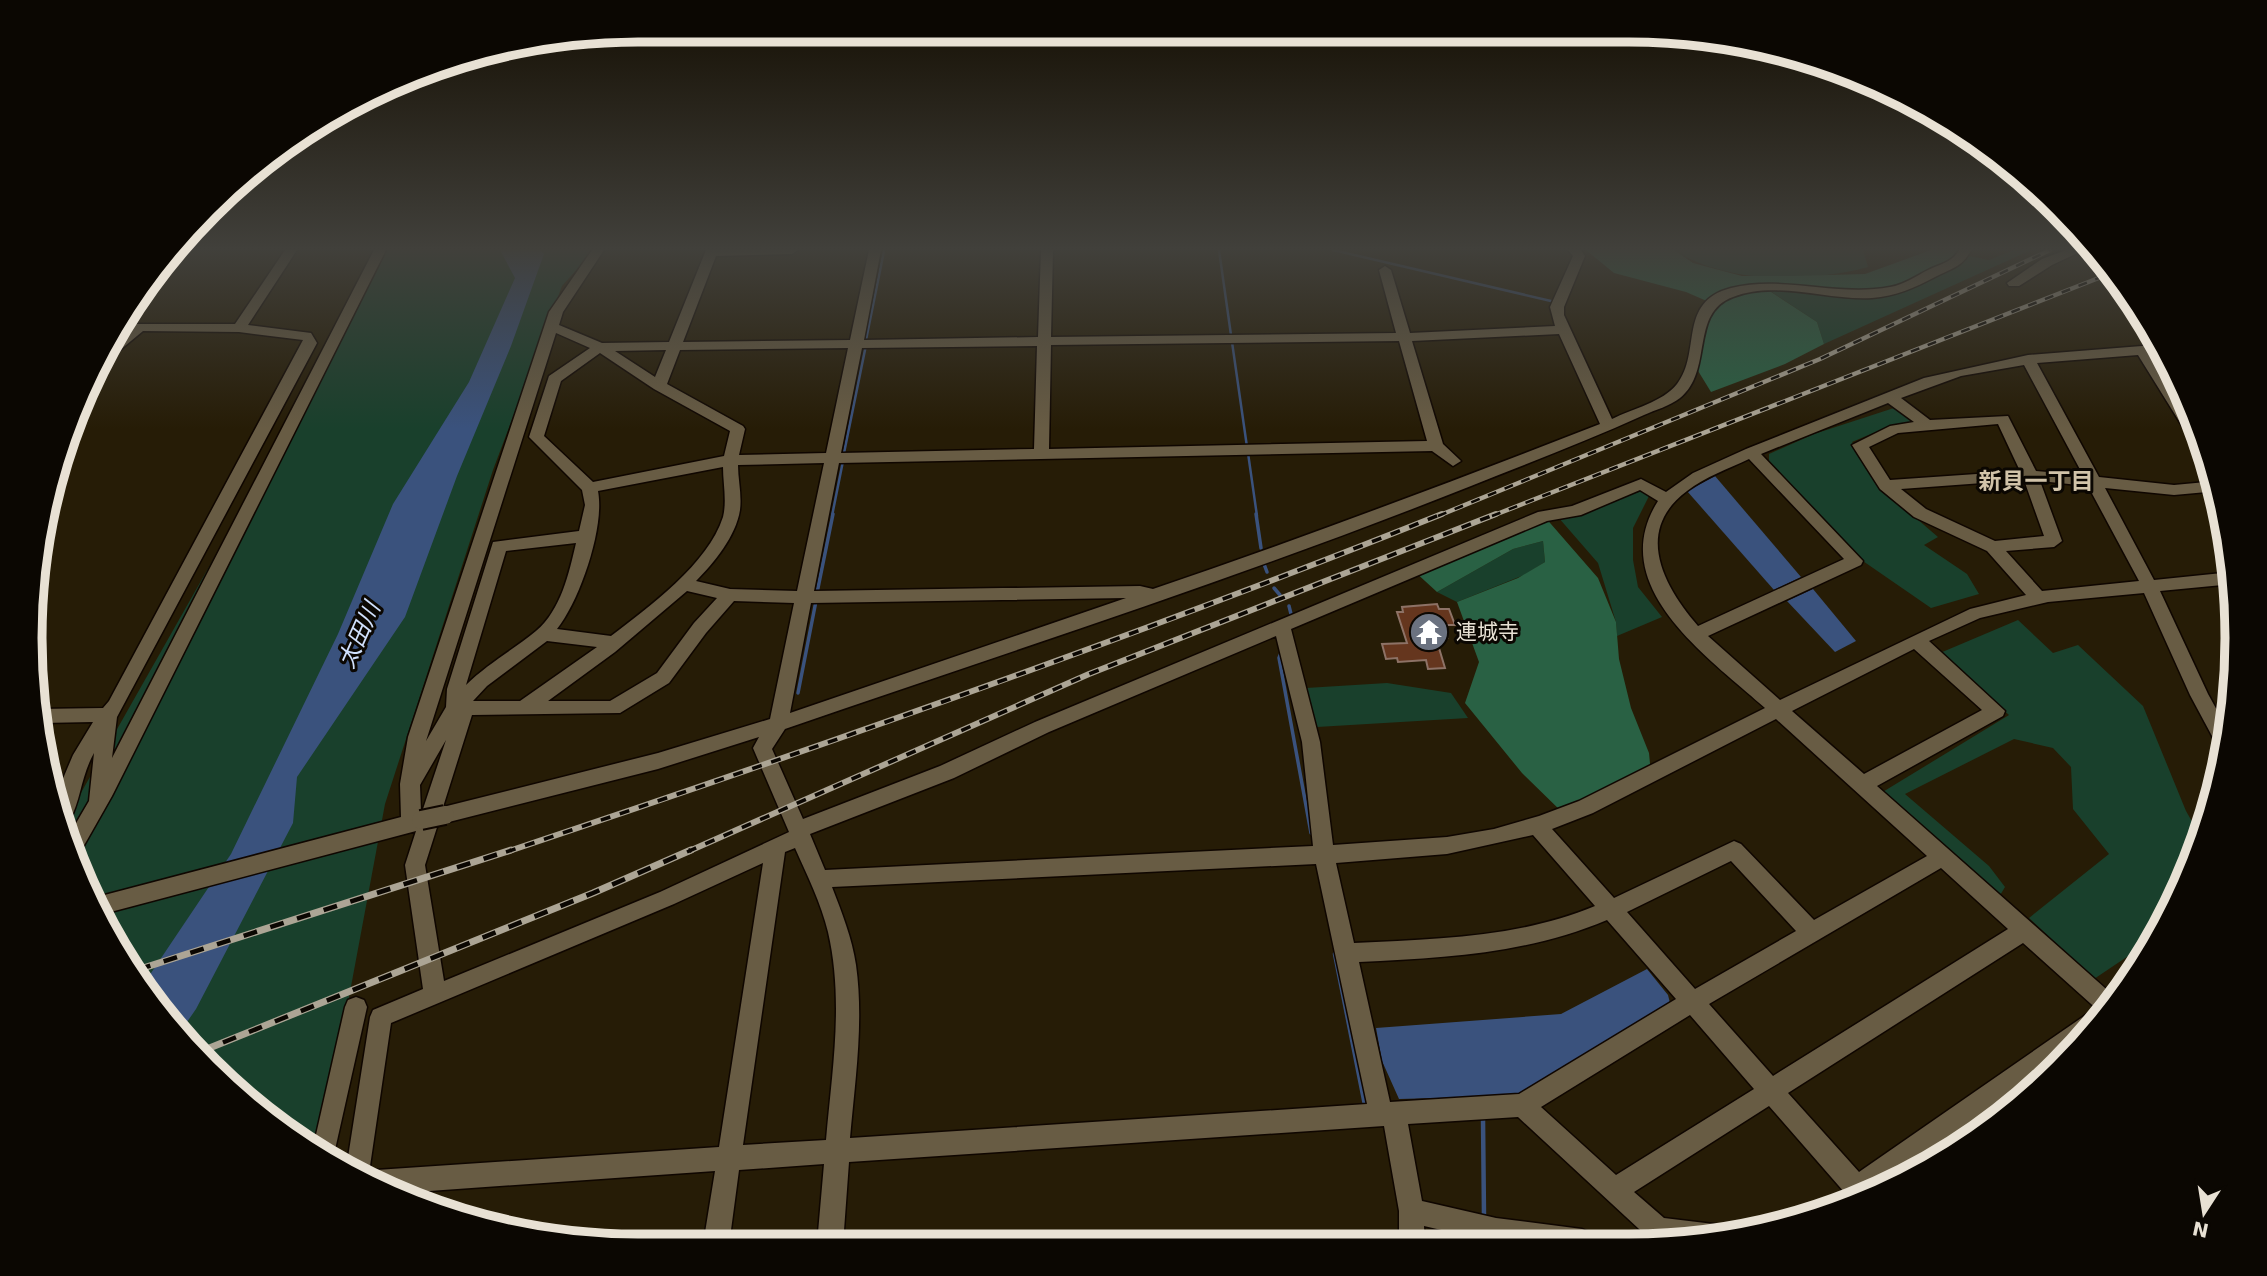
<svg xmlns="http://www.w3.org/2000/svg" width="2267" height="1276" font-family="'DejaVu Sans','Noto Sans JP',sans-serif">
	<rect width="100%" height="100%" fill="#261c06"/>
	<g fill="#19402c">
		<polygon points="384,250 594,250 562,286 493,470 385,804 320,1153 180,1039 76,870 65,821 325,362"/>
		<path d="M 1674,250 L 1863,250 L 1868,267 C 1809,283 1726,284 1674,250 Z"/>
		<polygon points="2014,250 2031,250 1824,344 1817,322 1767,289 1898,293 1964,255 1989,260"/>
		<polygon points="1897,407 1918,423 1892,425 1852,442 1881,488 1938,537 1924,545 1967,574 1979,594 1931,608 1860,559 1769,461 1769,454 1814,434"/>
		<polygon points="1642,491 1650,494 1633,528 1633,560 1638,587 1662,617 1617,636 1616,622 1598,563 1558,517"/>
		<polygon points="1543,541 1545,562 1524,575 1457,602 1437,592 1513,549"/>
		<polygon points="2018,620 2053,653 2078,645 2143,706 2186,811 2202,839 2158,936 2094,979 2029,918 2109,854 2073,809 2071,767 2053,748 2014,739 1905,794 1989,866 2005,887 1999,897 1881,793 2009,715 1940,653"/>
		<polygon points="1387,683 1451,693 1468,718 1317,727 1306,688"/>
	</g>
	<g fill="#296144">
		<polygon points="1586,250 1674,250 1693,263 1742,276 1792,276 1865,274 1931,250 1965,250 1940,270 1880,293 1768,290 1817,322 1824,344 1785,364 1711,392 1692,361 1709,302 1686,292 1614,273"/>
		<polygon points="1544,516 1598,578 1616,622 1619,659 1631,708 1649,753 1651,774 1565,815 1522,773 1465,703 1479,662 1457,602 1518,578 1545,562 1543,541 1513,549 1437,592 1413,570"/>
	</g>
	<g fill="#3a527d">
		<polygon points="500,250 540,250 544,254 511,346 457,476 405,617 297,777 293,823 196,1009 178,1035 145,982 231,854 338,634 393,504 469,382 515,278"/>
		<polygon points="1715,476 1801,577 1774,590 1687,491"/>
		<polygon points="1813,589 1856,641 1835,652 1787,601"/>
		<polygon points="1647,969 1668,995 1670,1003 1514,1096 1399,1099 1382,1061 1376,1028 1561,1014"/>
	</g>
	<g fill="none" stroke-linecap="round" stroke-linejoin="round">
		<g stroke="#3a527d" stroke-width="2.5">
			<polyline points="1219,250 1231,335"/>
			<polyline points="1333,250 1551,301"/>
			<polyline points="866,340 884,251"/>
			<polyline points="1232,342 1247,447"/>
			<polyline points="844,453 866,345"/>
			<polyline points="1248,453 1257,516"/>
			<polyline points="832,516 843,461"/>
		</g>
		<g stroke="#3a527d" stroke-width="3.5">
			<polyline points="1256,514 1261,548"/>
			<polyline points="1264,564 1267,572"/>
			<polyline points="1274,588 1280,595"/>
			<polyline points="817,593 833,514"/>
			<polyline points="1289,606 1292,618"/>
			<polyline points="1281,653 1279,658 1311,833"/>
			<polyline points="798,693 816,601"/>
		</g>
		<g stroke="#3a527d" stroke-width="4.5">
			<polyline points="1335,954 1365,1105"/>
			<polyline points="1483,1118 1484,1217"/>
		</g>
	</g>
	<polygon fill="#65361e" stroke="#8d7266" stroke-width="2" points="1437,604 1439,609 1449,609 1455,625 1443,625 1447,638 1436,638 1445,668 1428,669 1426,660 1398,662 1397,658 1386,659 1382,644 1407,643 1397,612 1403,612 1402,607"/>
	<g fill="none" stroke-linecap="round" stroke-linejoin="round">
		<g stroke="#0f0600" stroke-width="3">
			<g id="minor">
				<path d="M 285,250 L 297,250 L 248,325 L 311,333 L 317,343 L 117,717 L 112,758 L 374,250 L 386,250 L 112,796 L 78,856 L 73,858 L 68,837 L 89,801 L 94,753 C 81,776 81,799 70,820 L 65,822 L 59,788 L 73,755 L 93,722 L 42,723 L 38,709 L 103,708 L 109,701 L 303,340 L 239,332 L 143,331 L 114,355 L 107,356 L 114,341 L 125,332 L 118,332 L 122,324 L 235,324 Z"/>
				<path d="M 592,250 L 604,250 L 563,312 L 559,325 L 602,343 L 669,342 L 706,250 L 798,250 L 792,254 L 716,256 L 683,342 L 850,340 L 869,250 L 881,250 L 864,340 L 1038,337 L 1041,250 L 1053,250 L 1051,337 L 1396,333 L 1379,270 L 1385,266 L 1391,270 L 1410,333 L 1555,326 L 1550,307 L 1573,256 L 1568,250 L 1581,250 L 1585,256 L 1564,307 L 1564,315 L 1612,419 C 1632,409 1663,402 1677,384 C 1702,352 1677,302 1731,288 C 1783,275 1837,297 1890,287 C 1904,285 1916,276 1928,270 C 1940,264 1953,262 1959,250 L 1971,250 C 1963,267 1950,269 1935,277 C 1914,288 1896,296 1872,298 C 1828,301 1776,280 1733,297 C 1689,313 1714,371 1680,398 C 1670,406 1655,410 1644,415 C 1587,441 1529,463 1471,486 C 1245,576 1014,650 785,729 L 772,749 L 803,819 L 940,766 L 1035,722 L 1538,512 L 1572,506 L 1641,479 L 1666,492 L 1693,473 L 1746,449 L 1924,378 L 2028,355 L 2142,346 L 2160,345 L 2164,353 L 2151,354 L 2195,424 L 2209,459 L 2202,458 L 2138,355 L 2037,363 L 2099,477 L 2174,485 L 2217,481 L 2218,491 L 2174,495 L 2105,488 L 2154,580 L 2232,572 L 2233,584 L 2160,591 L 2208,694 L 2229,732 L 2224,751 L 2219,749 L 2190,695 L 2144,593 L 2048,602 L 1980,618 L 1929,641 L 2005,711 L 2003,716 L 1877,786 L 2114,996 L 2100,1012 L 2023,943 L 1788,1093 L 1859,1172 L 2087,1014 L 2095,1011 L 2101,1014 L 2072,1051 L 1958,1132 L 1967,1144 L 1946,1154 L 1938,1146 L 1879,1187 L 1852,1201 L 1769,1106 L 1634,1192 L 1664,1218 L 1722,1225 L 1731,1229 L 1733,1235 L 1708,1241 L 1652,1241 L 1518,1117 L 1408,1124 L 1422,1201 L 1496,1218 L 1582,1229 L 1591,1233 L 1594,1241 L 1493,1242 L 1424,1226 L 1425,1242 L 1399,1242 L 1399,1211 L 1384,1126 L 849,1162 L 843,1244 L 817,1244 L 824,1164 L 739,1170 L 729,1245 L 703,1245 L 715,1171 L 401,1193 L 346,1170 L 370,1017 L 373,1010 L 423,989 L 405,865 L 416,831 L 103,914 L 93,898 L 401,817 L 400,784 L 408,737 L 549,312 ZM 556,333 L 590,348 L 549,376 L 529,437 L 582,490 L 585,505 L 579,531 L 493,542 L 447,689 L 446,707 L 426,741 ZM 1559,334 L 1600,424 C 1451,482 1303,538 1153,589 L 1140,586 L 814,591 L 839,463 L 1432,451 L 1453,466 L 1461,461 L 1443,444 L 1412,341 ZM 1399,341 L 1427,441 L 1049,449 L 1051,345 ZM 1037,346 L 1034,449 L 841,453 L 862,348 ZM 848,348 L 826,453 L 739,455 L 745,429 L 743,426 L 667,384 L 680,350 ZM 666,350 L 655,377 L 615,351 ZM 600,353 L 654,389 L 730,431 L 724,456 L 593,482 L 544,436 L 561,381 ZM 2024,365 L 2083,475 L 2036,471 L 2008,416 L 1930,420 L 1901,398 L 1961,376 ZM 1888,403 L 1914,422 L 1890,426 L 1852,445 L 1880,489 L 1914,517 L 1987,551 L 2026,595 L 1970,609 L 1780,700 L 1708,636 L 1861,565 L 1863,561 L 1761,454 ZM 1998,424 L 2020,471 L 1890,480 L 1869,447 L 1898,433 ZM 1749,459 L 1844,559 L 1698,626 C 1664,587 1633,531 1687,491 C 1705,477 1728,469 1749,459 ZM 824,463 L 797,591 L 730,589 L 696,581 C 714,563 736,536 740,510 C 742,495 738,480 738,465 ZM 723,467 C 723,483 727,501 723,517 C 708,564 649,607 611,636 L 557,629 C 580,600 605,527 598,491 ZM 2024,480 L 2044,536 L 1995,541 L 1926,509 L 1901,489 ZM 2040,481 L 2088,486 L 2139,581 L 2042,591 L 2006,551 L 2054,547 L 2062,541 ZM 1640,490 L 1658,501 C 1604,586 1708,657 1765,708 L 1579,801 L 1539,816 L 1494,829 L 1447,837 L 1333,845 L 1320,742 L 1291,629 L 1547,521 L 1581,515 ZM 576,543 C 569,573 561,610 536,631 C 513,650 487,664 466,685 L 506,551 ZM 687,591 L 717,598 L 694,623 L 657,673 L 610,701 L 548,701 L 615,652 ZM 1126,598 L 790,713 L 811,603 ZM 734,601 L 794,603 L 770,719 L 658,753 L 443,807 L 472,715 L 620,713 L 669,683 L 706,633 ZM 1276,636 L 1302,742 L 1313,846 L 825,870 L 810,834 L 954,778 L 1049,732 ZM 547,641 L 597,647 L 520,701 L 473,701 L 487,686 ZM 1914,649 L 1982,710 L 1864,774 L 1792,711 ZM 1776,719 L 1927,856 L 1814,920 L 1741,844 L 1734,841 L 1614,898 L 1552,829 L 1593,813 ZM 759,737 L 753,748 L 789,832 L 660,892 L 444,981 L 425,865 L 439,821 L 445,823 L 658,769 ZM 446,740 L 422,812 L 421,812 L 420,785 ZM 1533,835 L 1595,906 C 1518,938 1436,939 1354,943 L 1336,863 L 1447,854 ZM 795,848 C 807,875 821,903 828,932 C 844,1001 832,1071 826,1140 L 743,1145 L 785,852 ZM 1731,861 L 1796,931 L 1695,989 L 1627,912 ZM 763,863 L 719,1147 L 376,1170 L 369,1173 L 391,1023 L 674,904 ZM 1316,864 L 1367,1104 L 850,1138 C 855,1081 864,1022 856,965 C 852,938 842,913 832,887 ZM 1941,868 L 2008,929 L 1773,1076 L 1709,1004 ZM 1607,920 L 1676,999 L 1519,1094 L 1390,1102 L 1359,962 C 1445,958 1526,954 1607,920 ZM 1690,1015 L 1754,1089 L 1616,1175 L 1541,1107 Z"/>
				<polygon points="2066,250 2084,250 2052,265 2019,286 2009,286 2007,283 2042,259"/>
				<polygon points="356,997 364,1000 367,1007 332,1163 313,1148 345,1007 348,1000"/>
			</g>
		</g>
		<use href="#minor" fill="#685c44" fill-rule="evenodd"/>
		<g stroke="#aca595" stroke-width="4.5">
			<g id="rail-far2">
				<polyline points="1438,516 1820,359 2050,250"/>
				<polyline points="1492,516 2114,272"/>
			</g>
		</g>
		<g stroke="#aca595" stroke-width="6">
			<g id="rail-far1">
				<path d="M 506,852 C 821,747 1134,637 1442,514"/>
				<polyline points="687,852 1089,674 1496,514"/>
			</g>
		</g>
		<g stroke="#aca595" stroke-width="7">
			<g id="rail">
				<polyline points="137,970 511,850"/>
				<polyline points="197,1053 593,893 691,850"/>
			</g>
		</g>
		<use href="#rail-far2" stroke="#0b0702" stroke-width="2.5" stroke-dasharray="9" stroke-linecap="butt"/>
		<use href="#rail-far1" stroke="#0b0702" stroke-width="3.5" stroke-dasharray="10" stroke-linecap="butt"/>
		<use href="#rail" stroke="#0b0702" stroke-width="4.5" stroke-dasharray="14" stroke-linecap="butt"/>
		<g stroke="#0f0600" stroke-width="22" stroke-linecap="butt">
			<polyline id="minor-bridge" points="421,820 445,815"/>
		</g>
		<use href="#minor-bridge" stroke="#685c44" stroke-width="18"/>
	</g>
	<linearGradient id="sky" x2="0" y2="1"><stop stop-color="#150f03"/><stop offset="0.58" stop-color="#41403b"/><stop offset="1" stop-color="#41403b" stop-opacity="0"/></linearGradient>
	<rect width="2267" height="429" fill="url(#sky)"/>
	<defs>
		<g id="temple-disc" transform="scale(2.0125)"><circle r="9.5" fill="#6b7280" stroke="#0b0702"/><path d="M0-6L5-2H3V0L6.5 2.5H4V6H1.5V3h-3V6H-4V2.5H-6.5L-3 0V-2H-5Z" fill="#fff"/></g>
	</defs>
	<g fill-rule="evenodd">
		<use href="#temple-disc" x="1429" y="632"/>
	</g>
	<g text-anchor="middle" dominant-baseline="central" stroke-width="6" stroke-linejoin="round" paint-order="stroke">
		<g font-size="21" fill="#e8e1d4" stroke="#0b0702" text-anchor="start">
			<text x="1456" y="632">連城寺</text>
		</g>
		<g font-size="23" font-weight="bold" fill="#d1c3a9" stroke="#0b0702">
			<text x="2036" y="481">新貝一丁目</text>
		</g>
		<g font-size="23" font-style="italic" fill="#d1e1fd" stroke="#0b0702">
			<text transform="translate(359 635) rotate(-66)">太田川</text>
		</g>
	</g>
	<path d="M0 0H2267V1276H0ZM638 42H1629A596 596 0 0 1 2225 638V638A596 596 0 0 1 1629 1234H638A596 596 0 0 1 42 638V638A596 596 0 0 1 638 42Z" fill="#0b0702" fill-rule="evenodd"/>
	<path fill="none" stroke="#e8e1d4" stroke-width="9" d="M638 42H1629A596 596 0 0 1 2225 638V638A596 596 0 0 1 1629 1234H638A596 596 0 0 1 42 638V638A596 596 0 0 1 638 42Z"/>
	<g transform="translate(2204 1213) rotate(192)" stroke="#0b0702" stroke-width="5" paint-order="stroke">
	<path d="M0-5L12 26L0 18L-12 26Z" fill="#e8e1d4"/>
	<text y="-10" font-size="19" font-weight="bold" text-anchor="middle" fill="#e8e1d4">N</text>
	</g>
</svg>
